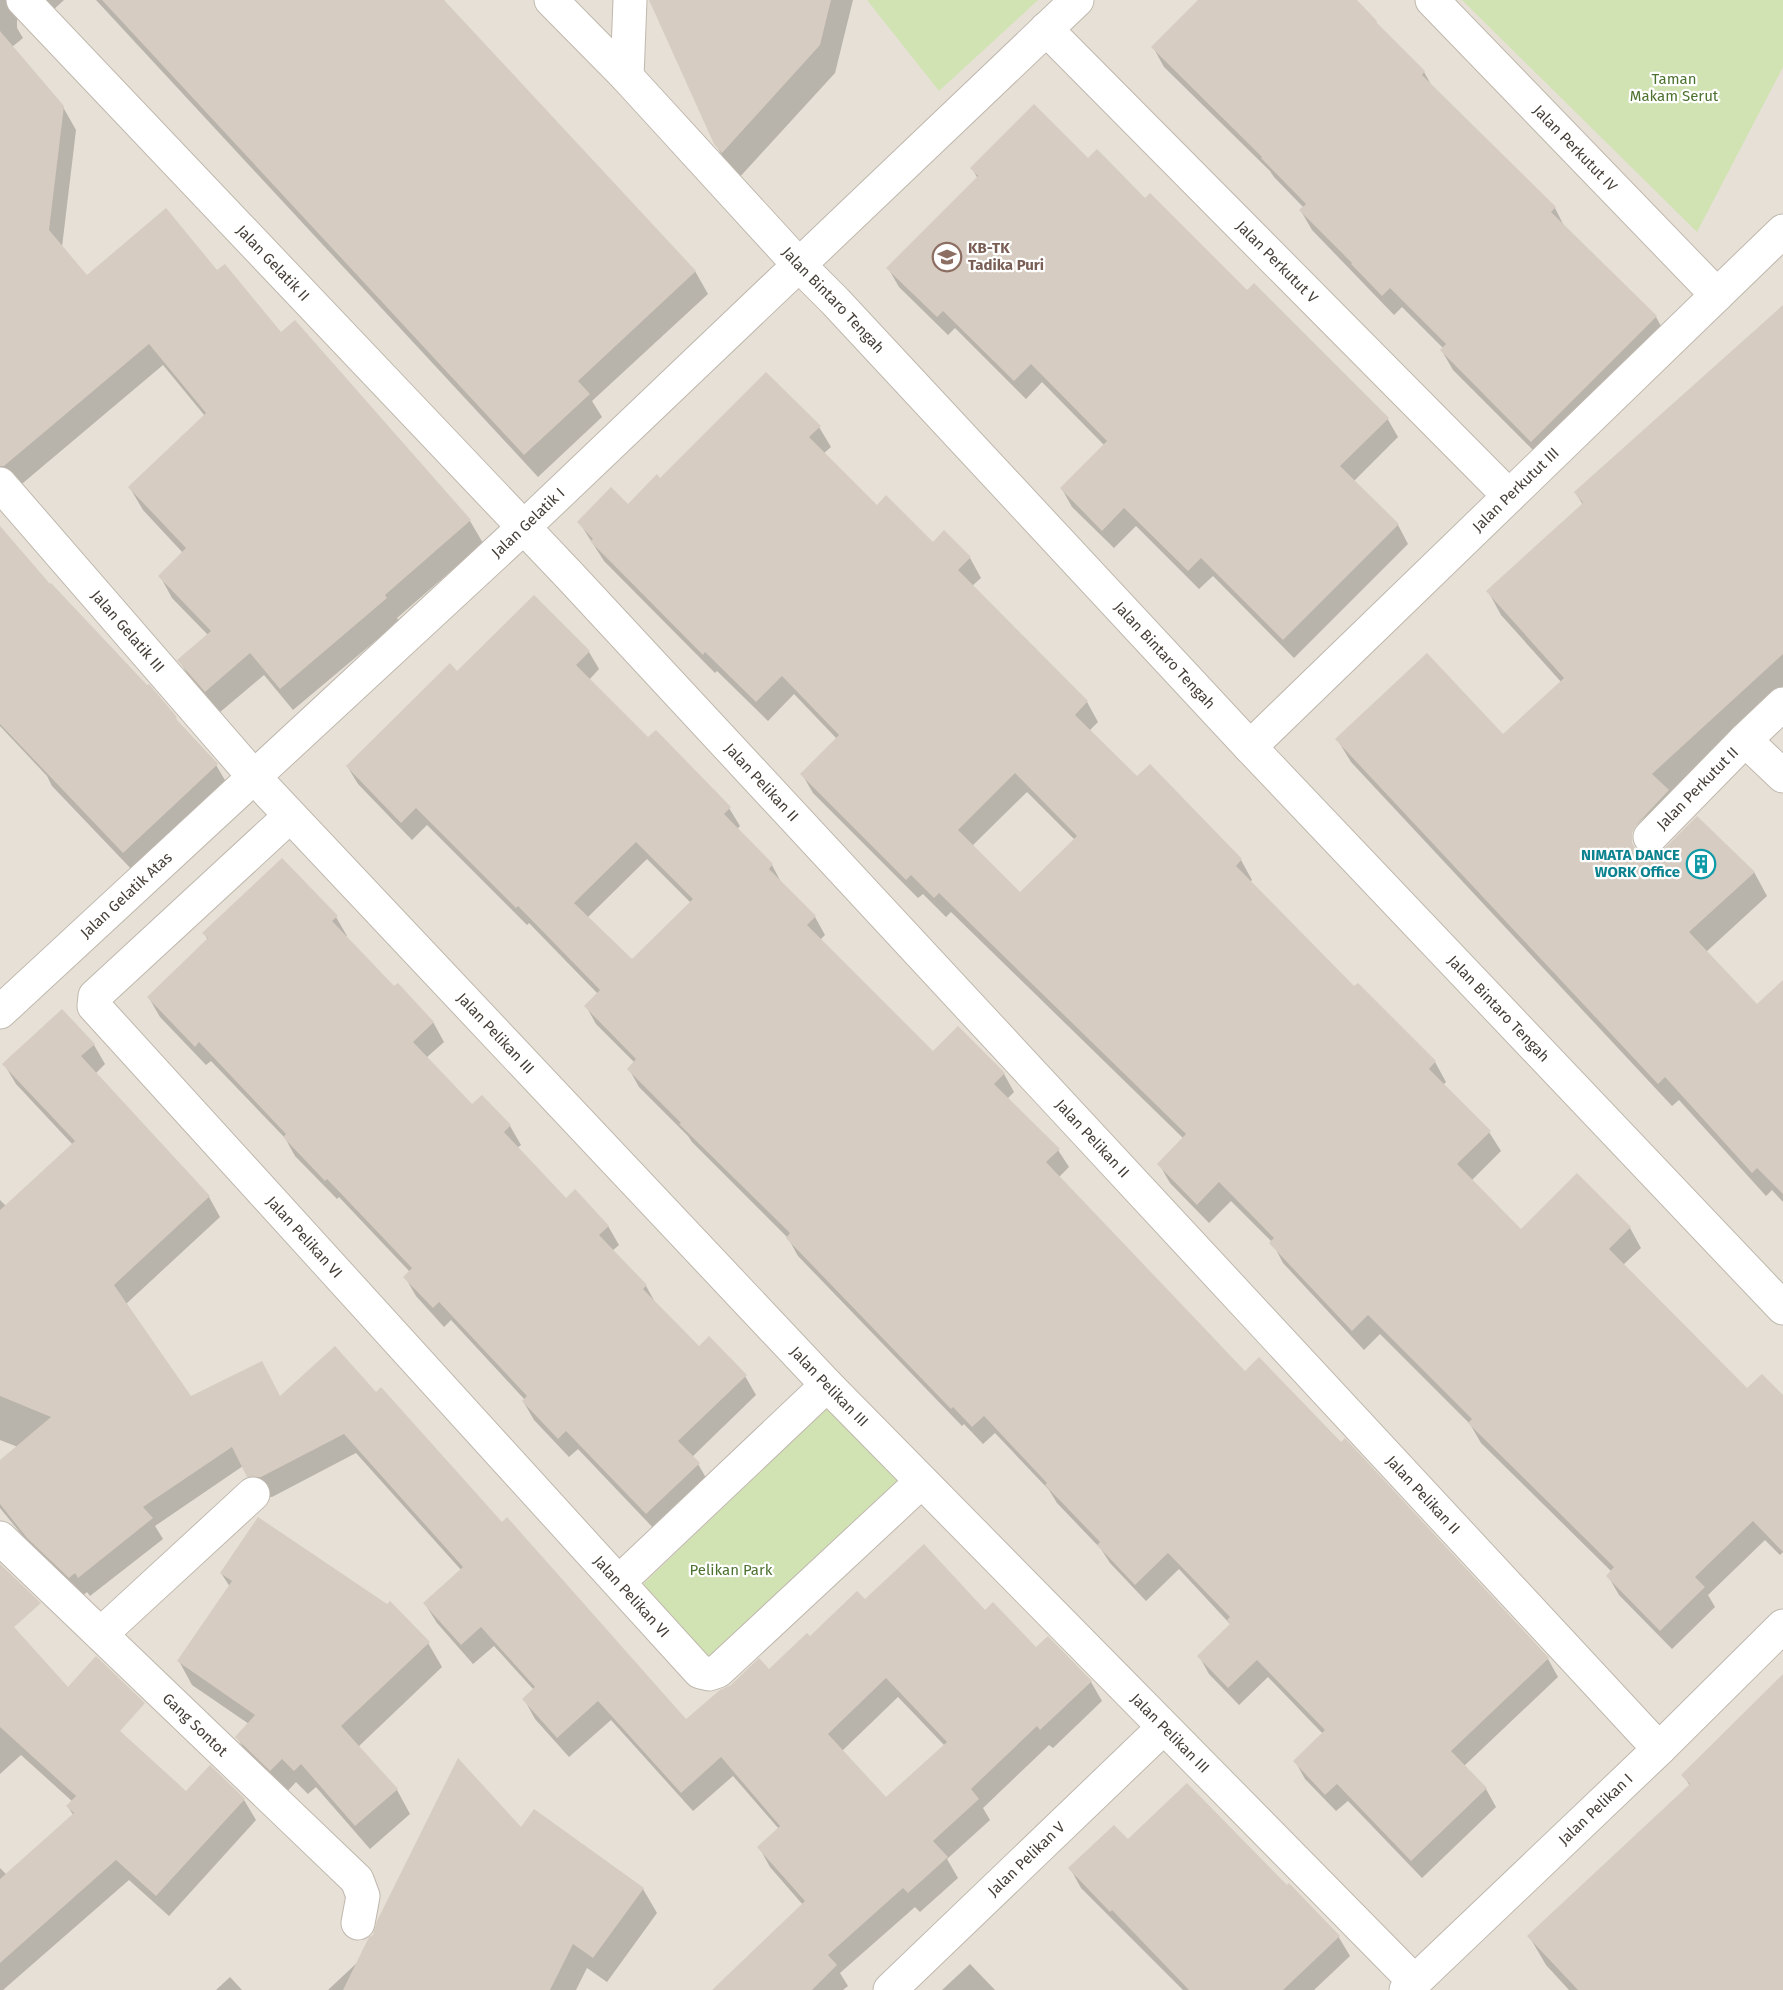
<svg xmlns="http://www.w3.org/2000/svg" width="1783" height="1990" font-family="'Fira Sans',sans-serif">
	<rect width="100%" height="100%" fill="#f2eee7"/>
	<rect fill="#e6e0d6" x="0" y="0" width="1783" height="1990"/>
	<g fill="#d1e3b3">
		<polygon points="867,0 1038,0 939,91"/>
		<polygon points="1462,0 1783,0 1783,67 1697,232"/>
		<polygon points="832,1403 903,1476 710,1661 640,1587"/>
	</g>
	<g fill="#0003" fill-rule="evenodd">
		<polygon points="0,0 64,0 52,11 22,9 17,18 17,28 23,38 12,47 63,107 76,130 62,247 86,277 217,272 470,521 483,543 397,618 399,621 293,710 264,675 219,713 192,682 179,660 208,635 172,598 160,576 183,553 143,510 130,488 205,416 163,365 17,488 0,493"/>
		<polygon points="96,0 442,0 695,271 708,294 592,401 602,417 538,477"/>
		<polygon points="659,0 853,0 835,73 738,179 731,171 715,143"/>
		<polygon points="1200,0 1354,0 1376,22 1380,29 1424,72 1433,88 1555,208 1565,228 1656,317 1667,337 1543,460 1453,370 1442,351 1444,349 1402,307 1394,315 1312,230 1301,211 1304,208 1274,177 1270,171 1164,67 1153,47"/>
		<polygon points="1088,161 1145,200 1387,418 1398,437 1354,481 1398,525 1408,544 1294,658 1213,576 1199,589 1136,526 1114,548 1072,507 1062,489 1105,446 1042,382 1026,399 955,328 948,335 899,287 888,268 978,179 972,168"/>
		<polygon points="1783,307 1783,691 1620,840 1645,868 1754,872 1767,896 1706,952 1757,1006 1783,982 1783,1202 1772,1190 1766,1196 1679,1100 1672,1106 1351,762 1337,739 1503,736 1562,683 1501,615 1488,591 1583,505 1575,492"/>
		<path d="M 819,427 L 831,447 L 823,454 L 877,507 L 933,544 L 970,558 L 981,578 L 972,586 L 1087,702 L 1098,722 L 1089,731 L 1137,779 L 1150,766 L 1241,860 L 1252,880 L 1250,882 L 1354,988 L 1358,985 L 1435,1062 L 1446,1082 L 1443,1085 L 1489,1132 L 1501,1151 L 1471,1181 L 1521,1231 L 1630,1228 L 1641,1248 L 1623,1265 L 1747,1390 L 1783,1397 L 1783,1552 L 1780,1555 L 1765,1540 L 1708,1595 L 1715,1607 L 1672,1649 L 1619,1595 L 1608,1576 L 1612,1572 L 1481,1443 L 1470,1424 L 1380,1334 L 1364,1350 L 1283,1263 L 1272,1242 L 1231,1201 L 1209,1223 L 1170,1183 L 1159,1164 L 1184,1139 L 951,912 L 946,917 L 923,894 L 918,898 L 813,793 L 802,774 L 837,739 L 794,694 L 768,721 L 717,671 L 715,673 L 604,561 L 579,522 L 628,506 L 660,480 ZM 1027,792 L 1075,840 L 1020,894 L 972,846 Z"/>
		<polygon points="0,528 50,586 216,765 229,787 136,874 52,786 47,776 0,726"/>
		<path d="M 589,652 L 599,669 L 589,680 L 648,739 L 729,808 L 740,826 L 737,829 L 772,865 L 782,884 L 815,917 L 825,935 L 820,940 L 933,1053 L 1004,1074 L 1014,1092 L 1007,1099 L 1058,1150 L 1069,1167 L 1058,1178 L 1245,1373 L 1548,1659 L 1558,1677 L 1464,1766 L 1486,1789 L 1496,1807 L 1422,1878 L 1348,1801 L 1336,1811 L 1305,1779 L 1295,1761 L 1323,1734 L 1268,1677 L 1239,1705 L 1209,1674 L 1199,1656 L 1231,1625 L 1179,1569 L 1146,1601 L 1110,1563 L 1101,1549 L 1057,1503 L 1049,1490 L 995,1433 L 983,1444 L 964,1424 L 962,1426 L 798,1256 L 788,1238 L 692,1142 L 688,1136 L 639,1087 L 629,1069 L 635,1063 L 596,1024 L 586,1006 L 598,994 L 529,923 L 527,925 L 427,825 L 412,840 L 358,784 L 347,766 L 457,673 ZM 647,859 L 691,903 L 632,961 L 587,918 Z"/>
		<polygon points="336,917 347,936 345,937 394,989 433,1022 444,1042 426,1058 472,1106 510,1126 521,1145 517,1148 566,1200 608,1226 619,1245 612,1251 646,1286 656,1304 699,1348 745,1376 756,1395 692,1457 698,1464 709,1483 658,1533 578,1449 569,1457 534,1420 523,1401 525,1400 451,1320 444,1327 416,1296 405,1277 410,1272 339,1197 337,1199 295,1156 285,1138 211,1061 206,1065 160,1017 149,998 208,940 204,933"/>
		<path d="M 94,1045 L 105,1064 L 95,1074 L 209,1197 L 220,1217 L 126,1304 L 191,1398 L 376,1394 L 502,1524 L 686,1721 L 769,1671 L 810,1638 L 865,1601 L 985,1612 L 1036,1649 L 1091,1682 L 1102,1701 L 1053,1748 L 1049,1745 L 983,1808 L 990,1820 L 947,1859 L 958,1878 L 920,1912 L 915,1907 L 840,1973 L 848,1986 L 843,1990 L 719,1990 L 803,1905 L 770,1867 L 759,1847 L 779,1829 L 733,1776 L 693,1811 L 611,1720 L 569,1757 L 535,1719 L 524,1699 L 534,1690 L 494,1646 L 473,1664 L 437,1623 L 425,1604 L 462,1571 L 356,1453 L 272,1497 L 260,1496 L 243,1466 L 155,1526 L 163,1539 L 90,1596 L 87,1592 L 81,1597 L 45,1563 L 0,1508 L 0,1462 L 18,1447 L 0,1440 L 0,1200 L 6,1206 L 73,1145 L 16,1084 L 4,1064 ZM 898,1697 L 945,1746 L 886,1799 L 842,1751 Z"/>
		<polygon points="221,1573 428,1643 442,1667 358,1747 397,1790 410,1814 370,1849 316,1787 308,1794 296,1782 285,1794 251,1761 237,1737 249,1724 192,1685 179,1661 230,1587"/>
		<polygon points="0,1617 106,1735 186,1793 244,1800 256,1820 169,1916 129,1880 3,1990 0,1990 0,1868 7,1875 74,1816 68,1807 73,1802 21,1755 0,1774"/>
		<polygon points="1783,1676 1783,1990 1569,1990 1546,1965 1529,1936 1690,1786 1683,1775"/>
		<polygon points="521,1829 643,1889 657,1913 607,1982 587,1968 576,1990 328,1990 359,1961"/>
		<polygon points="1128,1841 1338,1936 1350,1956 1314,1990 1183,1990 1081,1888 1070,1868"/>
		<polygon points="970,1964 995,1990 942,1990"/>
		<polygon points="230,1977 242,1990 216,1990"/>
	</g>
	<g fill="#d6ccc1" fill-rule="evenodd">
		<polygon points="102,0 444,0 696,271 578,381 590,394 524,455"/>
		<polygon points="649,0 831,0 820,45 722,153 714,144"/>
		<polygon points="1198,0 1357,0 1377,21 1376,22 1425,71 1422,75 1556,207 1551,212 1657,316 1531,442 1440,350 1446,344 1390,288 1382,296 1351,264 1352,263 1299,210 1306,204 1261,158 1262,157 1151,47"/>
		<polygon points="0,31 64,106 49,230 87,275 166,208 217,270 225,264 281,332 295,320 471,520 385,595 387,598 280,689 250,653 205,692 177,660 211,631 158,576 186,548 128,487 206,413 149,344 4,466 0,466"/>
		<polygon points="1034,104 1088,158 1097,149 1145,198 1150,193 1247,290 1254,283 1389,418 1340,466 1399,524 1283,640 1201,558 1188,571 1124,508 1102,531 1060,488 1107,441 1031,364 1014,381 943,311 937,317 886,268 978,176 970,168"/>
		<polygon points="1783,305 1783,654 1652,774 1669,790 1637,824 1632,833 1632,843 1637,851 1645,855 1654,855 1663,850 1697,816 1755,872 1689,932 1757,1004 1783,980 1783,1194 1757,1168 1752,1173 1665,1077 1658,1084 1335,739 1427,653 1503,734 1564,678 1486,591 1583,503 1574,492"/>
		<path d="M 766,372 L 821,426 L 809,437 L 877,505 L 886,495 L 933,542 L 944,530 L 971,557 L 958,570 L 1088,701 L 1075,715 L 1137,776 L 1150,764 L 1242,859 L 1236,866 L 1354,986 L 1358,983 L 1436,1061 L 1429,1069 L 1491,1131 L 1457,1164 L 1521,1229 L 1577,1173 L 1631,1227 L 1609,1249 L 1747,1388 L 1762,1374 L 1783,1395 L 1783,1552 L 1753,1521 L 1695,1577 L 1705,1587 L 1660,1631 L 1606,1576 L 1614,1567 L 1468,1423 L 1472,1419 L 1368,1315 L 1352,1331 L 1269,1243 L 1274,1238 L 1219,1182 L 1197,1205 L 1157,1164 L 1186,1134 L 939,893 L 934,898 L 911,875 L 906,880 L 800,774 L 839,735 L 782,676 L 756,702 L 705,652 L 703,655 L 590,541 L 593,539 L 577,522 L 611,487 L 628,504 L 657,474 L 660,478 ZM 1015,773 L 1077,836 L 1020,892 L 958,830 Z"/>
		<polygon points="0,526 50,584 51,583 147,685 149,684 176,716 177,720 218,764 123,853 0,724"/>
		<path d="M 534,595 L 590,651 L 576,665 L 648,737 L 656,730 L 731,807 L 724,814 L 773,864 L 769,869 L 816,916 L 807,925 L 933,1051 L 958,1026 L 1005,1073 L 994,1084 L 1060,1149 L 1046,1162 L 1245,1371 L 1259,1357 L 1341,1442 L 1345,1438 L 1549,1658 L 1451,1751 L 1487,1788 L 1411,1861 L 1337,1784 L 1325,1795 L 1293,1761 L 1325,1730 L 1257,1660 L 1228,1688 L 1197,1656 L 1230,1624 L 1227,1620 L 1230,1617 L 1168,1553 L 1135,1585 L 1097,1545 L 1100,1542 L 1045,1485 L 1047,1483 L 984,1416 L 972,1427 L 953,1407 L 951,1409 L 786,1238 L 790,1233 L 679,1124 L 681,1123 L 627,1069 L 636,1059 L 584,1006 L 600,990 L 518,906 L 516,908 L 416,808 L 401,823 L 346,766 L 450,663 L 457,671 ZM 636,842 L 693,899 L 632,959 L 574,903 Z"/>
		<polygon points="282,858 338,916 332,921 394,986 398,983 434,1022 413,1042 472,1104 482,1095 511,1125 504,1132 566,1198 575,1189 609,1226 599,1235 647,1285 643,1289 699,1346 709,1336 747,1375 678,1441 700,1463 646,1514 566,1431 558,1439 522,1401 527,1396 439,1302 433,1308 403,1277 412,1268 327,1179 325,1181 283,1137 286,1134 199,1042 195,1047 147,997 208,938 202,933"/>
		<path d="M 62,1009 L 95,1044 L 81,1056 L 210,1196 L 114,1285 L 191,1396 L 262,1361 L 280,1396 L 335,1346 L 376,1392 L 381,1387 L 502,1522 L 507,1517 L 686,1719 L 720,1690 L 731,1685 L 759,1658 L 769,1669 L 807,1633 L 810,1636 L 857,1591 L 865,1599 L 924,1544 L 985,1610 L 993,1602 L 1036,1647 L 1048,1636 L 1092,1681 L 1040,1730 L 1037,1726 L 971,1789 L 979,1799 L 933,1841 L 948,1857 L 908,1893 L 903,1888 L 828,1955 L 837,1965 L 812,1990 L 712,1990 L 805,1901 L 757,1847 L 780,1826 L 721,1757 L 681,1793 L 598,1701 L 557,1738 L 522,1699 L 535,1687 L 481,1627 L 461,1645 L 423,1603 L 463,1567 L 344,1434 L 261,1477 L 247,1477 L 232,1447 L 143,1507 L 153,1518 L 78,1578 L 75,1573 L 69,1578 L 27,1538 L 0,1504 L 0,1460 L 51,1417 L 0,1396 L 0,1210 L 75,1141 L 2,1064 ZM 886,1678 L 947,1742 L 886,1797 L 828,1734 Z"/>
		<polygon points="258,1517 387,1604 390,1601 430,1642 341,1726 398,1789 355,1826 301,1764 294,1771 282,1759 270,1771 235,1737 255,1715 177,1661 232,1581 220,1573"/>
		<polygon points="0,1564 41,1603 14,1627 68,1687 96,1656 145,1703 120,1731 186,1791 210,1765 245,1799 156,1896 116,1860 0,1963 0,1879 74,1813 66,1806 76,1796 0,1727"/>
		<polygon points="1783,1674 1783,1990 1578,1990 1527,1936 1690,1784 1681,1775"/>
		<polygon points="458,1758 521,1827 534,1809 644,1888 593,1958 573,1944 550,1990 343,1990 369,1937 373,1935 377,1921"/>
		<polygon points="1187,1783 1287,1885 1289,1883 1340,1936 1283,1990 1189,1990 1112,1910 1110,1912 1068,1868 1114,1825 1128,1839"/>
	</g>
	<g fill="none" stroke-linecap="round" stroke-linejoin="round">
		<g stroke="#c0b8ae" stroke-width="35">
			<g id="minor">
				<path id="s1" d="M 23,0 L 570,576 L 1659,1749"/>
				<path id="s2" d="M 551,0 L 627,77 L 799,265 L 835,301 L 1250,747 L 1783,1308"/>
				<path id="s3" d="M 1432,0 L 1717,295"/>
				<path id="s4" d="M 1046,29 L 1509,496"/>
				<polyline points="627,77 630,0"/>
				<path id="s5" d="M 0,484 L 255,778 L 827,1385 L 1415,1982"/>
				<polyline points="1745,740 1783,776"/>
				<path id="s6" d="M 1250,747 L 1783,231"/>
				<path id="s7" d="M 290,816 L 95,996 L 94,1006 L 700,1672 L 709,1674 L 718,1671 L 921,1482"/>
				<path id="s8" d="M 1650,837 L 1745,740 L 1783,704"/>
				<path id="s9" d="M 0,1012 L 524,527 L 1077,0"/>
				<path id="s10" d="M 0,1538 L 357,1880 L 363,1896 L 358,1923"/>
				<polyline points="619,1582 827,1385"/>
				<polyline points="101,1634 253,1494"/>
				<path id="s11" d="M 890,1990 L 1163,1728"/>
				<path id="s12" d="M 1406,1990 L 1659,1749 L 1783,1626"/>
			</g>
		</g>
		<use href="#minor" stroke="#fff" stroke-width="33"/>
	</g>
	<defs>
		<g id="school-ring" transform="scale(1.5)"><circle r="9.5" fill="#fff" stroke="#8d6e63" stroke-width="1.5"/><path d="M0-5L7-2L0 1L-7-2ZM-4 1L0 2.5L4 1V4Q0 6-4 4Z" fill="#8d6e63"/></g>
		<g id="building-ring" transform="scale(1.5)"><circle r="9.5" fill="#fff" stroke="#0f9aa8" stroke-width="1.5"/><path d="M-4-6H4V6H1V3H-1V6H-4ZM-2.5-4.3h1.7v1.8h-1.7ZM.8-4.3h1.7v1.8H.8ZM-2.5-1h1.7V.8h-1.7ZM.8-1h1.7V.8H.8Z" fill="#0f9aa8"/></g>
	</defs>
	<g fill-rule="evenodd">
		<use href="#school-ring" x="947" y="257"/>
		<use href="#building-ring" x="1701" y="864"/>
	</g>
	<g text-anchor="middle" dominant-baseline="central" stroke-width="4.5" stroke-linejoin="round" paint-order="stroke">
		<g font-size="15" fill="#4d722f" stroke="#fff">
			<text x="1674" y="79">Taman<tspan x="1674" dy="17">Makam Serut</tspan></text>
			<text x="731" y="1570">Pelikan Park</text>
		</g>
		<g font-size="15" fill="#453e37" stroke="#fff">
			<text stroke="none"><textPath href="#s3" startOffset="206">Jalan Perkutut IV</textPath></text>
			<text stroke="none"><textPath href="#s1" startOffset="363">Jalan Gelatik II</textPath></text>
			<text stroke="none"><textPath href="#s4" startOffset="328">Jalan Perkutut V</textPath></text>
			<text stroke="none"><textPath href="#s2" startOffset="412">Jalan Bintaro Tengah</textPath></text>
			<text stroke="none"><textPath href="#s6" startOffset="370">Jalan Perkutut III</textPath></text>
			<text stroke="none"><textPath href="#s9" startOffset="720">Jalan Gelatik I</textPath></text>
			<text stroke="none"><textPath href="#s5" startOffset="195">Jalan Gelatik III</textPath></text>
			<text stroke="none"><textPath href="#s2" startOffset="898">Jalan Bintaro Tengah</textPath></text>
			<text stroke="none"><textPath href="#s1" startOffset="1076">Jalan Pelikan II</textPath></text>
			<text stroke="none"><textPath href="#s8" startOffset="68">Jalan Perkutut II</textPath></text>
			<text stroke="none"><textPath href="#s9" startOffset="172">Jalan Gelatik Atas</textPath></text>
			<text stroke="none"><textPath href="#s2" startOffset="1384">Jalan Bintaro Tengah</textPath></text>
			<text stroke="none"><textPath href="#s5" startOffset="740">Jalan Pelikan III</textPath></text>
			<text stroke="none"><textPath href="#s1" startOffset="1562">Jalan Pelikan II</textPath></text>
			<text stroke="none"><textPath href="#s7" startOffset="588">Jalan Pelikan VI</textPath></text>
			<text stroke="none"><textPath href="#s5" startOffset="1226">Jalan Pelikan III</textPath></text>
			<text stroke="none"><textPath href="#s1" startOffset="2048">Jalan Pelikan II</textPath></text>
			<text stroke="none"><textPath href="#s7" startOffset="1074">Jalan Pelikan VI</textPath></text>
			<text stroke="none"><textPath href="#s10" startOffset="270">Gang Sontot</textPath></text>
			<text stroke="none"><textPath href="#s5" startOffset="1712">Jalan Pelikan III</textPath></text>
			<text stroke="none"><textPath href="#s12" startOffset="262">Jalan Pelikan I</textPath></text>
			<text stroke="none"><textPath href="#s11" startOffset="189">Jalan Pelikan V</textPath></text>
		</g>
		<g font-size="15" font-weight="bold" fill="#785e54" stroke="#fff" text-anchor="start">
			<text x="968" y="248">KB-TK<tspan x="968" dy="17">Tadika Puri</tspan></text>
		</g>
		<g font-size="15" font-weight="bold" fill="#0d838f" stroke="#fff" text-anchor="end">
			<text x="1680" y="855">NIMATA DANCE<tspan x="1680" dy="17">WORK Office</tspan></text>
		</g>
	</g>
</svg>
